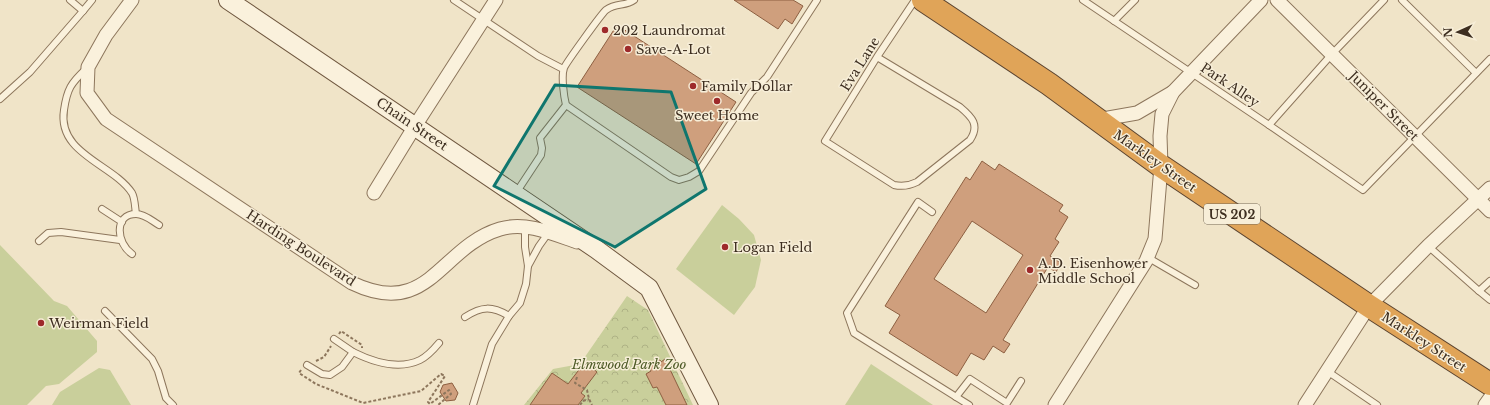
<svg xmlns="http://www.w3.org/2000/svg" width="1490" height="405" font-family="'Libre Baskerville',serif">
	<defs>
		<pattern id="park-crowns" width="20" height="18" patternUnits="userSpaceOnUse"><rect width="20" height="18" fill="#c9cf9b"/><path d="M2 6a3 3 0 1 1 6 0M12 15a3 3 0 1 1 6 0" fill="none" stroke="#aeb285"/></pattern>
	</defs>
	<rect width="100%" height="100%" fill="#f0e4c8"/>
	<g fill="#c9cf9b">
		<polygon points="722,205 739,219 754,235 761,260 755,287 734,315 676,269"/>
		<polygon points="0,245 54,301 67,306 97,341 97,352 59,384 46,386 27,405 0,405"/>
		<polygon points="871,364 933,405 845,405"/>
		<polygon points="99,368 110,370 131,405 52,405 60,392"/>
	</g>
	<polygon fill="url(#park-crowns)" points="627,296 648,310 693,405 524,405 553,369 580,364"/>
	<g fill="#cf9f7d" stroke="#8d5f41" fill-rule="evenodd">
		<polygon points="734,0 793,0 803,6 792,24 785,19 778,29"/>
		<polygon points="617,25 736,102 696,164 577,87"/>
		<path d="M 982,161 L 995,170 L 999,164 L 1063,205 L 1059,211 L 1068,217 L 1055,239 L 1059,242 L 1050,256 L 1061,263 L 1056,272 L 1048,267 L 1003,340 L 1010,344 L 1004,353 L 993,346 L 984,360 L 971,353 L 957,376 L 889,333 L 900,315 L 885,306 L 966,177 L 970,180 ZM 972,221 L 1023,255 L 986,313 L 934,279 Z"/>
		<polygon points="665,359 687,405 666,405 657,387 653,388 646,374 651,371 648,366 660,360 661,362"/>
		<polygon points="585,362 597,372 581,393 585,396 578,405 530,405 552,373 568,384"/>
		<polygon points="452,383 458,393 455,400 446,401 440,392 443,385"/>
	</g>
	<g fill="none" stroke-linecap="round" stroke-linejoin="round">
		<g stroke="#8d765c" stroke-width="8">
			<g id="lane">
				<polyline points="70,0 83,11 92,0"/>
				<polyline points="454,0 538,56 563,69"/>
				<polyline points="1083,0 1269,125 1363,190 1490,59"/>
				<polyline points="1402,0 1476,73"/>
				<polyline points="1114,21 1135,0"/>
				<path d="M 877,57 L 960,107 C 972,117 980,125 970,140 L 917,182 C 909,186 903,187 894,185 L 825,141 L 877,57 L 915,0"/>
				<path d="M 86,69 C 71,83 67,89 64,110 C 57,154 113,164 132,193 C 135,198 135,208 136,214"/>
				<polyline points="0,99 30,72 83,11"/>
				<polyline points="566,105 671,177 679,180 689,177 699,171 751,93 767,77 817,0"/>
				<polyline points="1269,125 1332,54 1384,0"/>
				<path d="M 516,193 L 541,155 L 542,148 L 540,138 L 566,105 C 564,97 561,76 564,68 C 566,63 602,13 606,10 C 617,2 625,7 634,0"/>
				<polyline points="102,209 122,222"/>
				<polyline points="932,212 918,202 847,313 854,333 969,405"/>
				<polyline points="39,241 48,233 61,232 120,240"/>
				<polyline points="1428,246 1479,291 1490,300"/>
				<path d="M 132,254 C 116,243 114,214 136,214 C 145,214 152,221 159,225"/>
				<polyline points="1147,257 1195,285"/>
				<polyline points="528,266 539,246 549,232"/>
				<polyline points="1479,291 1490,281"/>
				<polyline points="105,311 152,359 158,371 166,398 173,405"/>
				<path d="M 465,317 C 482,306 492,306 509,316"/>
				<path d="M 353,352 C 373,362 399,370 420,360 C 428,356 434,349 439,343"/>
				<polyline points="307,365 322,374 330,375 342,367 353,352 334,339"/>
				<polyline points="1327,371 1377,405"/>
				<polyline points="956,397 970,379 1007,403 1021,381"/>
				<polyline points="473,405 492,344 509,316 520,303 526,284 528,266 525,247 525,227"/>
			</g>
		</g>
		<g stroke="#8d765c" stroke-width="15">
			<g id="street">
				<path d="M 132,0 L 106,35 L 88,67 L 87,93 L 106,119 L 352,283 C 429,320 440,247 500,229 C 526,221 554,234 577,242"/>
				<polyline points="1277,0 1490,211"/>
				<polyline points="1097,120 1137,113 1173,92"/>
				<polyline points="374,193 415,126 496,0"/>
				<polyline points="1055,405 1146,261 1155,239 1161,166 1160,136 1162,114 1173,92 1261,0"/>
				<polyline points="1305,405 1369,306 1428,246 1490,188"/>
				<polyline points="1485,405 1490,398"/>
			</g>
		</g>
		<g stroke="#6f573f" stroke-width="20">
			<polyline id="secondary" points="228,0 596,249 649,288 709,405"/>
		</g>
		<g stroke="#5b4430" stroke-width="24">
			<polyline id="highway" points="923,0 1049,84 1161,166 1369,306 1490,384"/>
		</g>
		<g stroke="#8d765c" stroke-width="2" stroke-dasharray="3 2" stroke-linecap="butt">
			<polyline points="339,334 341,331 362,345 362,348"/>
			<polyline points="316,361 324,357 331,346"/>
			<polyline points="301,370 299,373 316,384 363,403 421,391 441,374 445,376 428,402 430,404 449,390 451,394 438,405"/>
			<polyline points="577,377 575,383 587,390 589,399 592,405"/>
			<polyline points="580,405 583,401 589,399"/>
		</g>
		<use href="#lane" stroke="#faf1dc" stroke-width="6"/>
		<use href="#street" stroke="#faf1dc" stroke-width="13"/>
		<use href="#secondary" stroke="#faf1dc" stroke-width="18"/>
		<use href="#highway" stroke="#e0a458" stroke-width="22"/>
	</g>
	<path fill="#0f766e" fill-opacity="0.2" stroke="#0f766e" stroke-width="3" stroke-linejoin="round" d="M 555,85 L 671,92 L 706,189 L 615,247 L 494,186 Z"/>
	<g fill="#9e2a2b" stroke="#f7eed8" stroke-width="1.5">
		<circle cx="605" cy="30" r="4"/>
		<circle cx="628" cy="49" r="4"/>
		<circle cx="693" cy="86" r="4"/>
		<circle cx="717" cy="101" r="4"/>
		<circle cx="725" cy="247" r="4"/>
		<circle cx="1030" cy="270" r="4"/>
		<circle cx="41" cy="323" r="4"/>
	</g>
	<g text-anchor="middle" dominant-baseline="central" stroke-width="3" stroke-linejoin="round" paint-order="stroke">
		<rect fill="#f7eed8" stroke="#756857" stroke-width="1" x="1204" y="204" width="56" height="20" rx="3"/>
		<g font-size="12" font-weight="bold" fill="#3d2e20">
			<text x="1232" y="214">US 202</text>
		</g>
		<g font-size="13" fill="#3d2e20" stroke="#f7eed8" text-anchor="start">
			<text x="613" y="30">202 Laundromat</text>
			<text x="636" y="49">Save-A-Lot</text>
			<text x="701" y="86">Family Dollar</text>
			<text x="717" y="115" text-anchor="middle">Sweet Home</text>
			<text x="733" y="247">Logan Field</text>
			<text x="1038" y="263">A.D. Eisenhower<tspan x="1038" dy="15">Middle School</tspan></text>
			<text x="49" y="323">Weirman Field</text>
		</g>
		<g font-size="13" fill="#3d2e20" stroke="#f7eed8">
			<text transform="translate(860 64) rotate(-58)">Eva Lane</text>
			<text transform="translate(1230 85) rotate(34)">Park Alley</text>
			<text transform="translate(1384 106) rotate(45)">Juniper Street</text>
			<text transform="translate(412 124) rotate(34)">Chain Street</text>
			<text transform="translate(1155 161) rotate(35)">Markley Street</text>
			<text transform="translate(301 248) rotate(33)">Harding Boulevard</text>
			<text transform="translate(1424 342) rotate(33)">Markley Street</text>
		</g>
		<g font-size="13" font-style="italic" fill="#4d5a26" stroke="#f7eed8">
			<text x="629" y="364">Elmwood Park Zoo</text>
		</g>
	</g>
	<g transform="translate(1458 32) rotate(267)" stroke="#f7eed8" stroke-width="3" paint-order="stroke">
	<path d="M0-3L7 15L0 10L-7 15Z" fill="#3d2e20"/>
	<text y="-6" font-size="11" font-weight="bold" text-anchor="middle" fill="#3d2e20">N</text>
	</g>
</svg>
